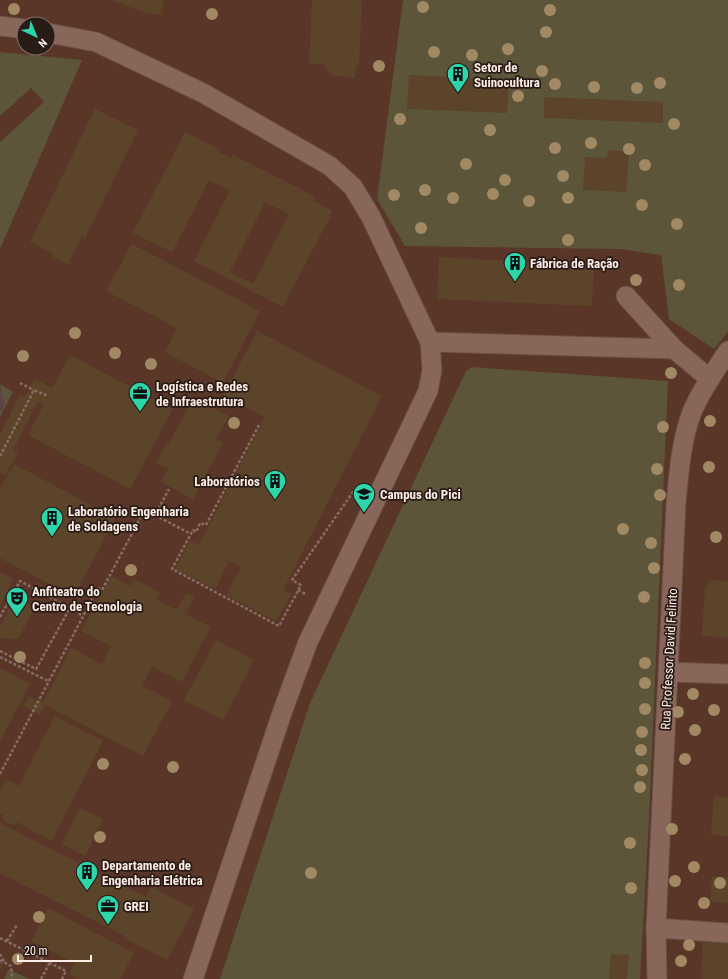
<svg xmlns="http://www.w3.org/2000/svg" width="728" height="979" font-family="'Roboto Condensed',sans-serif">
	<rect width="100%" height="100%" fill="#4d2e23"/>
	<path fill="#5a3628" fill-rule="evenodd" d="M 0,0 L 728,0 L 728,979 L 0,979 ZM 24,24 L 48,24 L 48,48 L 24,48 Z"/>
	<g fill="#5d553a">
		<polygon points="403,0 728,0 728,331 714,349 669,319 661,255 620,249 405,246 377,199"/>
		<polygon points="0,52 82,60 0,249 0,142 44,102 31,88 0,116"/>
		<polygon points="472,367 668,381 649,818 640,979 220,979 310,703 466,371"/>
		<polygon points="0,384 13,392 0,417 0,411 3,408"/>
		<polygon points="9,969 29,979 4,979"/>
	</g>
	<polygon fill="#60404f" points="0,391 5,402 0,411"/>
	<g fill="#5c442b" fill-rule="evenodd">
		<polygon points="111,0 163,0 162,15 146,13"/>
		<polygon points="312,0 362,0 359,66 356,66 355,78 334,76 327,71 324,64 309,64"/>
		<polygon points="409,75 509,79 507,113 407,109"/>
		<polygon points="544,97 663,102 663,123 544,118"/>
		<polygon points="95,109 138,130 85,238 82,236 68,264 53,257 54,254 30,242"/>
		<path d="M 185,132 L 221,150 L 219,153 L 231,158 L 233,155 L 316,197 L 314,201 L 333,211 L 283,307 L 194,261 L 230,190 L 209,180 L 172,252 L 133,233 ZM 265,202 L 289,214 L 253,284 L 230,272 Z"/>
		<polygon points="608,150 629,152 626,192 583,190 585,157 607,158"/>
		<polygon points="132,244 260,311 223,383 165,352 177,328 106,291"/>
		<polygon points="439,257 594,266 592,306 437,299"/>
		<polygon points="257,331 382,396 283,590 291,594 276,621 226,595 241,568 229,561 215,589 175,569 190,541 199,545 265,417 223,396"/>
		<polygon points="70,355 173,409 130,489 28,435 44,404 38,402 13,450 18,453 5,475 0,473 0,434 20,395 25,397 35,379 52,388"/>
		<polygon points="194,398 229,416 216,439 223,443 193,499 161,482 168,469 156,463 167,442 169,443"/>
		<polygon points="14,464 115,518 74,597 0,558 0,489"/>
		<polygon points="0,572 13,579 0,605"/>
		<polygon points="111,576 130,586 134,579 160,593 156,599 177,610 186,593 194,598 186,614 210,627 182,682 152,667 142,686 172,701 143,756 45,705 40,715 24,706 29,696 43,703 71,648 102,664 111,646 81,631"/>
		<polygon points="709,580 728,581 728,638 702,636 705,587 708,587"/>
		<polygon points="19,591 34,610 18,639 0,638 0,626"/>
		<polygon points="216,640 254,660 223,720 184,700"/>
		<polygon points="0,668 30,684 0,741"/>
		<polygon points="55,716 103,741 52,841 16,822 14,826 1,819 4,815 0,813 0,792 6,779 19,786"/>
		<polygon points="714,796 728,797 728,836 711,835"/>
		<polygon points="80,808 103,819 85,856 62,844"/>
		<polygon points="0,823 146,897 151,887 194,909 167,960 124,938 125,936 0,873"/>
		<polygon points="712,876 728,877 728,903 710,902"/>
		<polygon points="48,908 134,953 120,979 79,979 69,974 75,963 31,941"/>
		<polygon points="703,941 728,942 728,979 701,979"/>
		<polygon points="611,954 629,955 627,979 609,979"/>
		<polygon points="0,960 4,962 0,969"/>
	</g>
	<g fill="none" stroke-linecap="round" stroke-linejoin="round">
		<g stroke="#674d44" stroke-width="21">
			<g id="street">
				<polyline points="0,26 24,29"/>
				<polyline points="48,33 96,42 203,93 330,166 353,187 371,217 430,342 432,370 428,391 308,642 283,710 193,979"/>
				<polyline points="626,296 674,349"/>
				<polyline points="430,342 674,349 710,379"/>
				<polyline points="669,672 728,674"/>
				<polyline points="656,928 728,933"/>
				<path d="M 657,979 L 656,928 L 676,503 C 679,472 681,441 692,412 C 701,390 715,371 728,351"/>
			</g>
		</g>
		<g stroke="#866c63" stroke-width="2.5" stroke-dasharray="3 2" stroke-linecap="butt">
			<polyline points="20,383 34,390"/>
			<polyline points="259,425 206,525 200,523 196,532 193,530 172,569 279,626 301,585 292,580 355,489"/>
			<polyline points="0,456 34,390 48,396"/>
			<polyline points="155,515 191,534"/>
			<polyline points="298,590 307,595"/>
			<polyline points="70,608 83,616"/>
			<polyline points="0,617 20,581 70,608 36,669 0,651"/>
			<polyline points="0,657 48,681"/>
			<polyline points="0,774 98,588 102,590 145,509 155,515 169,489"/>
			<polyline points="0,938 66,971 62,979"/>
			<polyline points="7,941 17,925"/>
			<polyline points="0,954 5,963"/>
			<polyline points="0,960 11,966 12,979"/>
			<polyline points="41,979 50,962"/>
		</g>
		<use href="#street" stroke="#886659" stroke-width="19"/>
	</g>
	<g fill="#a18963">
		<circle cx="423" cy="7" r="6"/>
		<circle cx="14" cy="9" r="6"/>
		<circle cx="550" cy="10" r="6"/>
		<circle cx="212" cy="14" r="6"/>
		<circle cx="546" cy="32" r="6"/>
		<circle cx="508" cy="49" r="6"/>
		<circle cx="434" cy="52" r="6"/>
		<circle cx="472" cy="55" r="6"/>
		<circle cx="379" cy="66" r="6"/>
		<circle cx="542" cy="71" r="6"/>
		<circle cx="660" cy="83" r="6"/>
		<circle cx="555" cy="84" r="6"/>
		<circle cx="594" cy="87" r="6"/>
		<circle cx="637" cy="88" r="6"/>
		<circle cx="518" cy="96" r="6"/>
		<circle cx="400" cy="119" r="6"/>
		<circle cx="674" cy="124" r="6"/>
		<circle cx="490" cy="130" r="6"/>
		<circle cx="591" cy="143" r="6"/>
		<circle cx="555" cy="148" r="6"/>
		<circle cx="629" cy="149" r="6"/>
		<circle cx="466" cy="164" r="6"/>
		<circle cx="645" cy="165" r="6"/>
		<circle cx="563" cy="176" r="6"/>
		<circle cx="505" cy="180" r="6"/>
		<circle cx="425" cy="190" r="6"/>
		<circle cx="493" cy="194" r="6"/>
		<circle cx="394" cy="195" r="6"/>
		<circle cx="453" cy="198" r="6"/>
		<circle cx="568" cy="198" r="6"/>
		<circle cx="529" cy="201" r="6"/>
		<circle cx="642" cy="205" r="6"/>
		<circle cx="677" cy="224" r="6"/>
		<circle cx="421" cy="228" r="6"/>
		<circle cx="568" cy="240" r="6"/>
		<circle cx="636" cy="280" r="6"/>
		<circle cx="679" cy="285" r="6"/>
		<circle cx="75" cy="333" r="6"/>
		<circle cx="115" cy="353" r="6"/>
		<circle cx="23" cy="356" r="6"/>
		<circle cx="151" cy="364" r="6"/>
		<circle cx="671" cy="373" r="6"/>
		<circle cx="710" cy="421" r="6"/>
		<circle cx="234" cy="423" r="6"/>
		<circle cx="663" cy="427" r="6"/>
		<circle cx="709" cy="467" r="6"/>
		<circle cx="657" cy="469" r="6"/>
		<circle cx="660" cy="495" r="6"/>
		<circle cx="623" cy="529" r="6"/>
		<circle cx="716" cy="537" r="6"/>
		<circle cx="651" cy="543" r="6"/>
		<circle cx="654" cy="568" r="6"/>
		<circle cx="131" cy="570" r="6"/>
		<circle cx="644" cy="597" r="6"/>
		<circle cx="20" cy="657" r="6"/>
		<circle cx="645" cy="663" r="6"/>
		<circle cx="645" cy="683" r="6"/>
		<circle cx="693" cy="694" r="6"/>
		<circle cx="645" cy="709" r="6"/>
		<circle cx="714" cy="710" r="6"/>
		<circle cx="678" cy="712" r="6"/>
		<circle cx="695" cy="730" r="6"/>
		<circle cx="642" cy="732" r="6"/>
		<circle cx="641" cy="750" r="6"/>
		<circle cx="685" cy="759" r="6"/>
		<circle cx="103" cy="764" r="6"/>
		<circle cx="173" cy="767" r="6"/>
		<circle cx="642" cy="770" r="6"/>
		<circle cx="640" cy="787" r="6"/>
		<circle cx="672" cy="829" r="6"/>
		<circle cx="100" cy="837" r="6"/>
		<circle cx="630" cy="843" r="6"/>
		<circle cx="694" cy="867" r="6"/>
		<circle cx="311" cy="873" r="6"/>
		<circle cx="675" cy="881" r="6"/>
		<circle cx="720" cy="883" r="6"/>
		<circle cx="631" cy="888" r="6"/>
		<circle cx="704" cy="903" r="6"/>
		<circle cx="39" cy="917" r="6"/>
		<circle cx="689" cy="945" r="6"/>
		<circle cx="18" cy="959" r="6"/>
		<circle cx="681" cy="961" r="6"/>
	</g>
	<defs>
		<g id="building-pin" transform="scale(1.15)"><path d="M0 17L-7.5 6A9.5 9.5 0 1 1 7.5 6Z" fill="#2dd5ab" stroke="#291b15"/><path d="M-4-6H4V6H1V3H-1V6H-4ZM-2.5-4.3h1.7v1.8h-1.7ZM.8-4.3h1.7v1.8H.8ZM-2.5-1h1.7V.8h-1.7ZM.8-1h1.7V.8H.8Z" fill="#111"/></g>
		<g id="office-pin" transform="scale(1.15)"><path d="M0 17L-7.5 6A9.5 9.5 0 1 1 7.5 6Z" fill="#2dd5ab" stroke="#291b15"/><path d="M-6-3h4V-5.5h4V-3h4V5H-6ZM-1-4.5V-3h2v-1.5ZM-6 0V1H6V0Z" fill="#111"/></g>
		<g id="university-pin" transform="scale(1.15)"><path d="M0 17L-7.5 6A9.5 9.5 0 1 1 7.5 6Z" fill="#2dd5ab" stroke="#291b15"/><path d="M0-5L7-2L0 1L-7-2ZM-4 1L0 2.5L4 1V4Q0 6-4 4Z" fill="#111"/></g>
		<g id="theatre-pin" transform="scale(1.15)"><path d="M0 17L-7.5 6A9.5 9.5 0 1 1 7.5 6Z" fill="#2dd5ab" stroke="#291b15"/><path d="M-5-5.5Q0-4 5-5.5V0Q5 5 0 6Q-5 5-5 0ZM-3.3-2.5H-1v1.5H-3.3ZM1-2.5H3.3v1.5H1ZM-2.8 1Q0 5.5 2.8 1Z" fill="#111"/></g>
	</defs>
	<g fill-rule="evenodd">
		<use href="#building-pin" x="458" y="74"/>
		<use href="#building-pin" x="515" y="263"/>
		<use href="#office-pin" x="140" y="393"/>
		<use href="#building-pin" x="275" y="481"/>
		<use href="#university-pin" x="364" y="494"/>
		<use href="#building-pin" x="52" y="518"/>
		<use href="#theatre-pin" x="17" y="598"/>
		<use href="#building-pin" x="87" y="872"/>
		<use href="#office-pin" x="108" y="906"/>
	</g>
	<g text-anchor="middle" dominant-baseline="central" stroke-width="3.5" stroke-linejoin="round" paint-order="stroke">
		<g font-size="13" font-weight="bold" fill="#fdede7" stroke="#291b15" text-anchor="start">
			<text x="474" y="67">Setor de<tspan x="474" dy="15">Suinocultura</tspan></text>
			<text x="530" y="263">Fábrica de Ração</text>
			<text x="156" y="386">Logística e Redes<tspan x="156" dy="15">de Infraestrutura</tspan></text>
			<text x="260" y="481" text-anchor="end">Laboratórios</text>
			<text x="380" y="494">Campus do Pici</text>
			<text x="68" y="511">Laboratório Engenharia<tspan x="68" dy="15">de Soldagens</tspan></text>
			<text x="32" y="591">Anfiteatro do<tspan x="32" dy="15">Centro de Tecnologia</tspan></text>
			<text x="102" y="865">Departamento de<tspan x="102" dy="15">Engenharia Elétrica</tspan></text>
			<text x="124" y="906">GREI</text>
		</g>
		<g font-size="13" fill="#fdede7" stroke="#291b15">
			<text transform="translate(669 659) rotate(-87)">Rua Professor David Felinto</text>
		</g>
	</g>
	<g transform="translate(36 36) rotate(136)"><circle r="19" fill="#291b15" stroke="#7e6f69"/>
	<path d="M0-3L7 15L0 10L-7 15Z" fill="#2dd5ab"/>
	<text y="-6" font-size="11" font-weight="bold" text-anchor="middle" fill="#fdede7">N</text>
	</g>
	<path d="M18 955v6h73v-6" fill="none" stroke="#fdede7" stroke-width="2"/>
	<text x="24" y="955" font-size="12" fill="#fdede7" stroke="#291b15" stroke-width="3" paint-order="stroke">20 m</text>
</svg>
